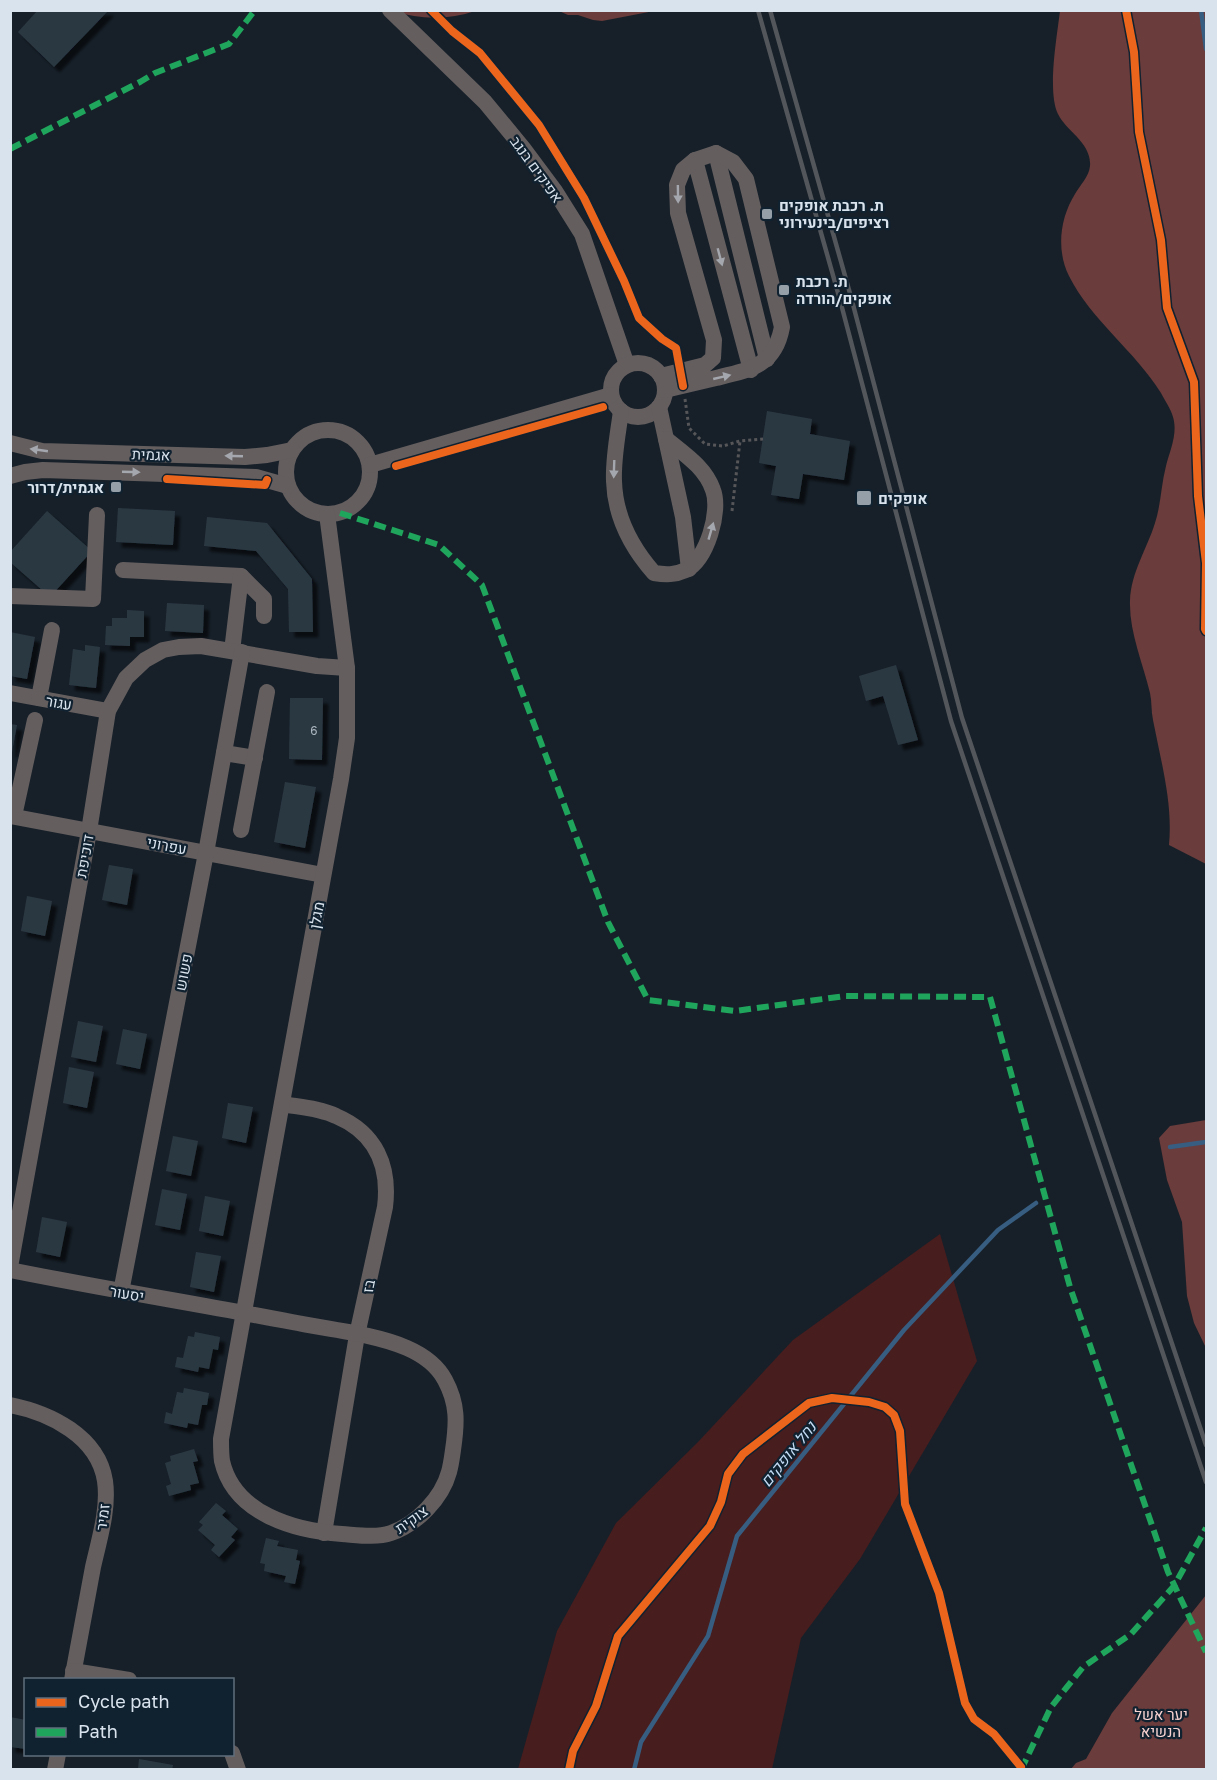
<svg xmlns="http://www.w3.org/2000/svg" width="1217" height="1780" font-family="'Golos Text',Heebo,sans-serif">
	<defs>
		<filter id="shadow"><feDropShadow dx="5.5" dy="5.5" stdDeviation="1.5" flood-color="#0009"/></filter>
	</defs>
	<rect width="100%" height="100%" fill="#172029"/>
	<polygon fill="#471d1e" points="940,1234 977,1361 860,1559 801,1638 772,1769 518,1769 557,1631 616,1523 698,1442 793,1340"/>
	<g fill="#6a3c3b">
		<path d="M 394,11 L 475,11 C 449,20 420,20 394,11 Z"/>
		<polygon points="559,11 559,10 654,11 602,21 593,20 578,15 568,15"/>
		<path d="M 1060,11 L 1206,11 L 1206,864 L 1169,845 C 1173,803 1161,762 1153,720 C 1151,711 1152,702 1150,693 C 1143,663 1129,632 1130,601 C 1131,572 1147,549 1155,523 C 1161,505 1161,485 1166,466 C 1170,450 1178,434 1173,417 C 1171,409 1165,401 1161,393 C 1135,351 1091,320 1069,276 C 1056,250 1060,218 1075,194 C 1080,185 1089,177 1090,166 C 1092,143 1066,131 1058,114 C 1047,92 1057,36 1060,11 Z"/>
		<polygon points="1206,1120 1206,1348 1194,1323 1187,1296 1182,1222 1167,1180 1159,1138 1170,1126"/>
		<polygon points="1206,1595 1206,1769 1071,1769 1076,1763 1086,1759 1112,1713"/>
	</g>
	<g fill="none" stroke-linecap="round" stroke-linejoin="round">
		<g stroke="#375d80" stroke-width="4.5">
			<polyline points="1201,10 1206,49"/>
			<polyline points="1170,1147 1206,1142"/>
			<polyline points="634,1770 641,1742 708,1636 737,1536 904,1330 998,1230 1036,1203"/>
		</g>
	</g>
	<g fill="#2b3843" filter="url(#shadow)">
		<polygon points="38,10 109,10 54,67 18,32"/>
		<polygon points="767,411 812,419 810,434 850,441 844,480 803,474 799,499 771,495 776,466 759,463"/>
		<polygon points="118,508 175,511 173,545 116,542"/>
		<polygon points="47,511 92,551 50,597 10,562 10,552"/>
		<polygon points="207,517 267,523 312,579 313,632 289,632 288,589 256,551 204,546"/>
		<polygon points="167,603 204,605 203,633 165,631"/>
		<polygon points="127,610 144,611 144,637 130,637 130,646 105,645 106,626 112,626 112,618 127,618"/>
		<polygon points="10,632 35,637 27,679 10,676"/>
		<polygon points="85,645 100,647 96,688 69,685 73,649 85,651"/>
		<polygon points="896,665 918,740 898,745 883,696 866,701 859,676"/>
		<polygon points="290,698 323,698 322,760 289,759"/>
		<polygon points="10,724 17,725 12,752 10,752"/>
		<polygon points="285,782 316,787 305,848 274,842"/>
		<polygon points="109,865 133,869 127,905 102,900"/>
		<polygon points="27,896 52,901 45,936 21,931"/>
		<polygon points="78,1021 103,1026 96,1062 71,1057"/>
		<polygon points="123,1029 147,1034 140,1069 116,1064"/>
		<polygon points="69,1067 94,1072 87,1108 63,1103"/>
		<polygon points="228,1103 253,1107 246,1143 222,1138"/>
		<polygon points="173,1136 198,1141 191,1176 166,1171"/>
		<polygon points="162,1189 187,1194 180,1230 155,1225"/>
		<polygon points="205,1196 230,1201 223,1236 199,1231"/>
		<polygon points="42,1217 67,1222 60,1257 36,1252"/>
		<polygon points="196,1252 221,1256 214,1292 190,1287"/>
		<polygon points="195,1332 220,1337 218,1350 213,1349 209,1369 199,1367 198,1372 175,1367 177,1357 183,1358 188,1336 194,1337"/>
		<polygon points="184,1388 209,1393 207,1405 202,1405 198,1425 188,1423 187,1428 164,1423 166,1412 172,1414 177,1392 183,1393"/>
		<polygon points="194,1449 198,1461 193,1462 199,1483 190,1485 191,1490 169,1496 166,1486 171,1484 165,1463 171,1461 170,1456"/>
		<polygon points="216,1503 226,1511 222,1515 238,1529 231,1537 235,1540 219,1557 211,1550 215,1545 198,1530 203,1525 199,1522"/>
		<polygon points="266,1538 279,1541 277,1546 298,1550 296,1560 300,1561 295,1584 284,1582 286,1576 264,1571 265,1564 260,1563"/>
		<polygon points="10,1717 26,1720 26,1749 10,1747"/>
		<polygon points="139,1759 173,1765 172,1770 138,1770"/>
	</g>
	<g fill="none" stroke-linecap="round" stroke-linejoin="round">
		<g stroke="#565659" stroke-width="3" stroke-dasharray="3 3" stroke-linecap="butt">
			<polyline points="685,399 689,428 705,444 723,446 740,441 763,439"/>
			<polyline points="732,511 740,441"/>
		</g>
		<g stroke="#645e5f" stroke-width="16">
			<polyline points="390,10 485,102 523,148 555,191 582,234 627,365"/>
			<polyline points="716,153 767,359"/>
			<polyline points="695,160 751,370"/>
			<circle cx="638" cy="390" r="27"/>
			<path d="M 661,376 L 705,365 L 713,358 L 714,340 L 678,213 L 677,185 L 683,170 L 695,160 L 716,153 L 733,162 L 746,179 L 782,327 C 775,366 750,370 716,378 C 699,382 682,386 665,390"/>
			<polyline points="659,407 683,517 689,569"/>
			<path d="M 621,411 C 618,434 613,458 614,481 C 615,516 632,548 654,573 C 666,575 675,575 686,570 C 707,559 721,511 713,490 C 705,467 684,454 666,439"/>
			<circle cx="328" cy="472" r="42"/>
			<polyline points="10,443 42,451 245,457 267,455 292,450"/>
			<polyline points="370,465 611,395"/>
			<polyline points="10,476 25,472 43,470 256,477 288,486"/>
			<polyline points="123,570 241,576 264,599 264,616"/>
			<polyline points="10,596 93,599 97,515"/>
			<polyline points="232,651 241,576"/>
			<polyline points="10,693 108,711"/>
			<polyline points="39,698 52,630"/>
			<polyline points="224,753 255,758"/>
			<polyline points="10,816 323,875"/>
			<polyline points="14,816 35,720"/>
			<polyline points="241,830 267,692"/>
			<path d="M 282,1104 C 299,1107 320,1108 336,1116 C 376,1133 390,1166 385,1207 L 357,1335 L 324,1533"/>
			<polyline points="10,1267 89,831 108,711 126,678 145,660 163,650 179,647 201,646 317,666 347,668"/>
			<path d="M 10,1270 C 104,1289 198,1304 292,1322 C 326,1329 376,1334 407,1348 C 423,1355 437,1365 445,1380 C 458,1404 457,1423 453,1450 C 452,1457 451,1465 449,1472 C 442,1498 417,1524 391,1533 C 376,1538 357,1535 342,1534 C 295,1531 234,1514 222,1461 C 221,1454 221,1446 221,1439 C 261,1219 300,999 341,779 L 347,738 L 347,668 L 327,514"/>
			<polyline points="121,1292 206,853 242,652"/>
			<path d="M 10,1405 C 50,1413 98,1436 105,1481 C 109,1509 99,1540 93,1567 C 86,1604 79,1642 72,1680"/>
			<polyline points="73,1671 129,1680"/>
			<polyline points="232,1753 238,1770"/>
			<polyline points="55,1770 58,1754"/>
		</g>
		<g stroke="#53575b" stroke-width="4.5">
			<polyline points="758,10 840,300 951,721 1206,1482"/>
			<polyline points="770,10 851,297 962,718 1206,1445"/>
		</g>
		<g stroke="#20a55d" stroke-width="6" stroke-dasharray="12 6" stroke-linecap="butt">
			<polyline points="10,149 140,82 155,73 229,44 255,10"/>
			<polyline points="340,513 439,545 482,585 608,922 648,1000 735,1011 845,996 990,997 1070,1287 1168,1572 1206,1652"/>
			<polyline points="1021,1770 1051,1707 1083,1667 1131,1634 1174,1586 1206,1528"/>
		</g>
		<g stroke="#102130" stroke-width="11">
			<g id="cycleway">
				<polyline points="431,10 452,31 480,53 539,125 584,198 624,281 639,318 662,339 676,348 683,386"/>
				<polyline points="1126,10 1134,52 1139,132 1161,240 1167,308 1194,382 1198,496 1206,563 1205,629 1206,631"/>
				<polyline points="396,466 603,407"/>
				<polyline points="167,479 265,485 267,480"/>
				<polyline points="569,1770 573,1751 596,1706 618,1636 710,1526 721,1502 728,1474 743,1454 809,1403 832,1398 869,1402 885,1407 894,1415 900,1431 905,1504 939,1593 965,1703 974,1719 994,1734 1021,1767"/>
			</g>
		</g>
		<use href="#cycleway" stroke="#eb651d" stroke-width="8"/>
	</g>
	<defs><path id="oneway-solid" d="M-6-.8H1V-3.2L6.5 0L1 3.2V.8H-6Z" transform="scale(1.5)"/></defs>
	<g fill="#a4a7ad">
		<use href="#oneway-solid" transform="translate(678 194) rotate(89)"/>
		<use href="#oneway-solid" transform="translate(720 257) rotate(75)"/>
		<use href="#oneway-solid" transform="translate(722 377) rotate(-13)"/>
		<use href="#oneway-solid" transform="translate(39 450) rotate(-172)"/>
		<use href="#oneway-solid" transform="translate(234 456) rotate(-178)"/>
		<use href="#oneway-solid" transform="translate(614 469) rotate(92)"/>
		<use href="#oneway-solid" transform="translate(131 472) rotate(2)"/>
		<use href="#oneway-solid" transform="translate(711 531) rotate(-74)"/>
	</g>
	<g fill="#949fa8" stroke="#102130" stroke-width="2">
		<rect x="761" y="208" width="12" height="12" rx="3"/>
		<rect x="778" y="284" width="12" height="12" rx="3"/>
		<rect x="110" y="481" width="12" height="12" rx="3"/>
		<rect x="856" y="490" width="16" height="16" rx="3"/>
	</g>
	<g text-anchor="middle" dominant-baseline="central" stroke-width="4.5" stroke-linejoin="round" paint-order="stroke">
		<g font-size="12" fill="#adb8c2">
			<text x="314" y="730">6</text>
		</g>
		<g font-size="15" fill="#d8e3ed" stroke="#102130">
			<text transform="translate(537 169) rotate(54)">אפיקים בנגב</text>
			<text transform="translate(151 454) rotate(2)">אגמית</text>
			<text transform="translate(59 702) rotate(10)">עגור</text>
			<text transform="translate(167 845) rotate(11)">עפרוני</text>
			<text transform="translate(84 856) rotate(-80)">דוכיפת</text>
			<text transform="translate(316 915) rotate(-80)">מגלן</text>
			<text transform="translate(183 972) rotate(-79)">פשוש</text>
			<text transform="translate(368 1286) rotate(-78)">בז</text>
			<text transform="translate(127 1293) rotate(10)">יסעור</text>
			<text transform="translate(102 1517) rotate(-83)">זמיר</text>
			<text transform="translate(411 1519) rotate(-35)">צוקית</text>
		</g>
		<g font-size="15" font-weight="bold" fill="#d8e3ed" stroke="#102130" text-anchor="start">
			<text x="779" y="205">ת. רכבת אופקים<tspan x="779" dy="17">רציפים/בינעירוני</tspan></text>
			<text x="796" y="281">ת. רכבת<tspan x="796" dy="17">אופקים/הורדה</tspan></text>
			<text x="104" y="487" text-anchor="end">אגמית/דרור</text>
			<text x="878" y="498">אופקים</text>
		</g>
		<g font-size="15" fill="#fbd5d2" stroke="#102130">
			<text x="1161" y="1714">יער אשל<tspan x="1161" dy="17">הנשיא</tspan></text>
		</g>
		<g font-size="16" font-style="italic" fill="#c3dcf4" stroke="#102130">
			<text transform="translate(788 1454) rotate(-51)">נחל אופקים</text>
		</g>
	</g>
	<rect width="1217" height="1780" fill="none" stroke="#d8e3ed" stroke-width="24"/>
	<rect x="24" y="1678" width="210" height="78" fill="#102130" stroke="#606f7c" stroke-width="1.5"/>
	<rect x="36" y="1698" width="30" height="9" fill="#eb651d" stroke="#606f7c" stroke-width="1.5"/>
	<text x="78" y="1708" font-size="18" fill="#d8e3ed">Cycle path</text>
	<rect x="36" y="1728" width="30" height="9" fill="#20a55d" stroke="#606f7c" stroke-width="1.5"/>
	<text x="78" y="1738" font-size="18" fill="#d8e3ed">Path</text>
</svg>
